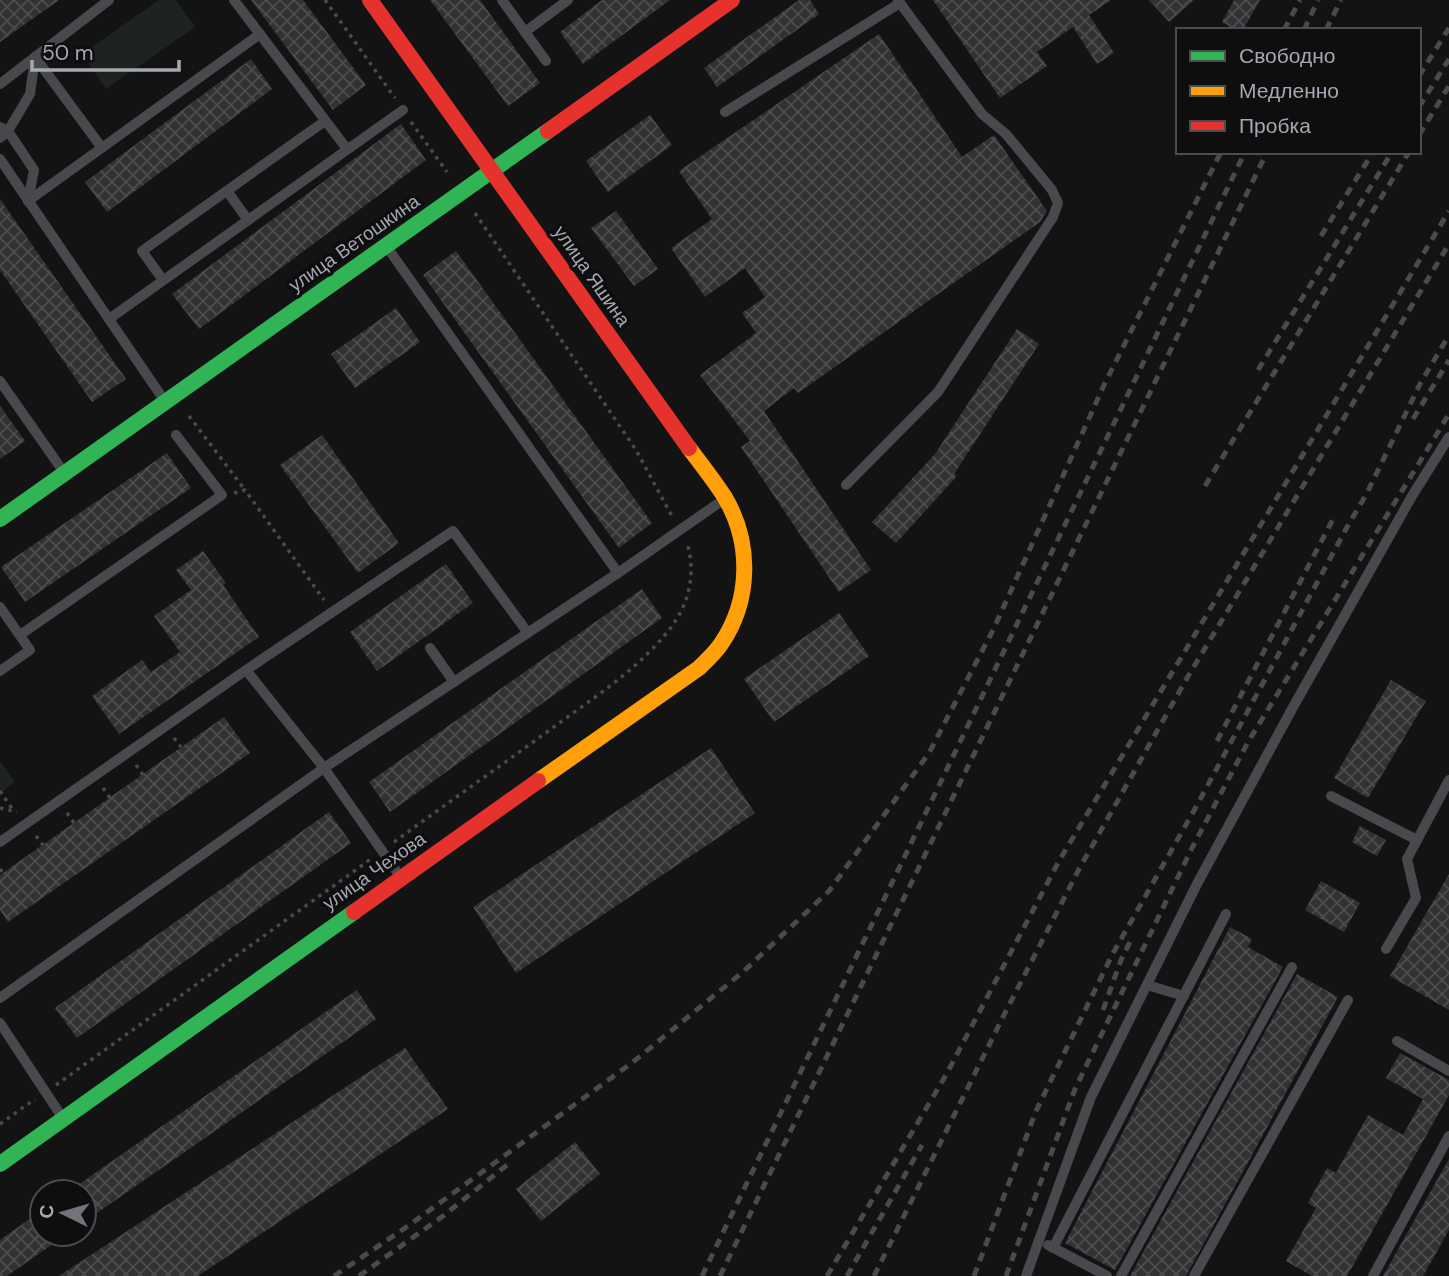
<svg xmlns="http://www.w3.org/2000/svg" width="1449" height="1276" font-family="'DM Sans',sans-serif">
	<defs>
		<pattern id="building-cross-hatch" width="8" height="8" patternUnits="userSpaceOnUse" patternTransform="scale(1.75)"><rect width="8" height="8" fill="#323234"/><path d="M0 0l8 8M0 8l8-8" fill="none" stroke="#4d4d4f"/></pattern>
	</defs>
	<rect width="100%" height="100%" fill="#131314"/>
	<g fill="#1d231f">
		<polygon points="159,0 176,0 195,27 106,89 82,54"/>
		<polygon points="0,761 15,782 0,793"/>
	</g>
	<g fill="url(#building-cross-hatch)">
		<polygon points="0,0 59,0 0,42"/>
		<polygon points="251,0 303,0 366,85 333,110"/>
		<polygon points="430,0 480,0 540,83 508,106"/>
		<polygon points="602,0 670,0 583,64 560,32"/>
		<polygon points="799,0 810,0 819,14 717,87 704,68"/>
		<polygon points="933,0 1111,0 1089,15 1114,53 1097,64 1073,27 1037,52 1047,66 1000,98"/>
		<polygon points="1149,0 1194,0 1169,22"/>
		<polygon points="1234,0 1260,0 1243,30 1235,30 1222,22"/>
		<polygon points="879,34 962,157 994,135 1047,211 1040,222 798,393 794,388 764,411 871,570 839,592 741,447 750,441 700,375 756,333 742,313 765,297 745,268 705,297 671,248 712,219 679,171"/>
		<polygon points="251,59 272,89 107,212 85,182"/>
		<polygon points="650,115 672,145 608,192 586,161"/>
		<polygon points="401,124 426,160 199,329 172,294"/>
		<polygon points="0,199 126,379 92,402 0,270"/>
		<polygon points="616,211 658,269 634,286 591,228"/>
		<polygon points="456,251 652,523 619,548 423,275"/>
		<polygon points="396,308 420,342 355,388 331,354"/>
		<polygon points="1017,329 1039,344 954,474 957,476 896,543 872,522 935,454"/>
		<polygon points="0,406 25,441 0,459"/>
		<polygon points="322,435 399,543 358,573 280,465"/>
		<polygon points="167,453 191,488 25,602 1,567"/>
		<polygon points="203,551 226,583 223,585 259,637 119,734 92,696 142,660 151,672 180,652 154,616 191,590 176,570"/>
		<polygon points="446,564 473,603 377,671 350,632"/>
		<polygon points="642,589 662,618 390,812 369,782"/>
		<polygon points="839,613 869,656 774,722 744,679"/>
		<polygon points="1391,680 1426,701 1368,798 1334,778"/>
		<polygon points="224,717 250,753 8,922 0,910 0,875"/>
		<polygon points="711,748 755,813 516,973 473,907"/>
		<polygon points="329,812 351,843 77,1038 55,1008"/>
		<polygon points="1360,826 1386,840 1377,856 1352,842"/>
		<polygon points="1449,874 1449,1010 1390,976"/>
		<polygon points="1321,881 1360,903 1344,932 1305,910"/>
		<polygon points="1230,927 1252,939 1248,947 1283,967 1115,1270 1065,1243"/>
		<polygon points="1297,974 1338,997 1186,1276 1130,1276"/>
		<polygon points="357,990 376,1019 84,1222 84,1192 68,1192"/>
		<polygon points="405,1048 448,1109 198,1276 59,1276"/>
		<polygon points="1400,1053 1449,1080 1449,1095 1347,1276 1312,1276 1286,1261 1316,1208 1308,1203 1327,1168 1336,1173 1368,1115 1403,1135 1423,1099 1386,1078"/>
		<polygon points="575,1142 600,1174 541,1221 516,1189"/>
		<polygon points="1449,1159 1449,1230 1423,1276 1383,1276"/>
		<polygon points="42,1210 42,1234 67,1234 7,1276 0,1276 0,1240"/>
	</g>
	<g fill="none" stroke-linecap="round" stroke-linejoin="round">
		<g stroke="#494a4d" stroke-width="3.5" stroke-dasharray="3.5 5" stroke-linecap="butt">
			<polyline points="325,0 395,98"/>
			<polyline points="411,122 447,172"/>
			<polyline points="475,213 636,450 673,518"/>
			<polyline points="189,416 245,490"/>
			<polyline points="234,493 245,490 324,600"/>
			<polyline points="174,738 181,747"/>
			<polyline points="136,765 143,775"/>
			<polyline points="103,788 110,798"/>
			<polyline points="0,791 13,810"/>
			<polyline points="0,808 17,812"/>
			<polyline points="67,813 74,823"/>
			<polyline points="36,836 43,845"/>
			<path d="M 394,842 C 446,804 499,767 551,729 C 593,698 647,664 676,620 C 691,597 695,569 687,543"/>
			<polyline points="0,869 3,873"/>
			<polyline points="56,1085 371,859"/>
			<polyline points="0,1124 35,1099"/>
		</g>
		<g stroke="#48494c" stroke-width="10">
			<polyline points="234,0 347,149"/>
			<polyline points="502,0 525,32 568,0"/>
			<polyline points="525,32 546,61"/>
			<polyline points="35,57 102,148"/>
			<polyline points="0,84 109,0"/>
			<polyline points="725,112 900,3 898,0"/>
			<polyline points="0,127 8,131 0,138"/>
			<polyline points="0,159 164,400"/>
			<polyline points="227,191 248,220"/>
			<polyline points="28,201 260,34"/>
			<polyline points="28,201 34,170 8,131 30,94 35,57"/>
			<polyline points="389,250 618,573"/>
			<polyline points="163,280 142,251 325,121"/>
			<polyline points="109,319 403,110"/>
			<polyline points="0,381 63,471"/>
			<polyline points="846,485 938,392 1053,217 1058,203 1052,190 1006,134 982,114 900,3"/>
			<polyline points="0,607 30,650 0,671"/>
			<polyline points="20,635 222,495 176,435"/>
			<polyline points="430,648 454,682"/>
			<polyline points="246,670 324,768 399,875"/>
			<polyline points="1331,796 1417,840"/>
			<polyline points="0,842 246,670 453,531 528,633"/>
			<polyline points="1386,949 1416,898 1407,859 1449,780"/>
			<polyline points="1147,985 1184,996"/>
			<polyline points="0,998 324,768 618,573 723,500"/>
			<polyline points="0,1023 62,1117"/>
			<polyline points="1397,1041 1449,1071"/>
			<polyline points="1048,1245 1107,1276"/>
			<polyline points="1053,1248 1226,914"/>
			<polyline points="1026,1276 1091,1097 1197,884 1292,709 1412,496 1449,437"/>
			<polyline points="1121,1276 1292,967"/>
			<polyline points="1194,1276 1348,1000"/>
			<polyline points="1373,1276 1449,1136"/>
		</g>
		<g stroke="#30b455" stroke-width="16">
			<polyline points="0,519 548,131"/>
			<polyline points="0,1164 354,912"/>
		</g>
		<path stroke="#ff9f0a" stroke-width="16" d="M 538,781 L 699,668 C 707,660 715,653 721,644 C 751,600 752,542 724,496 C 713,479 701,464 689,448"/>
		<g stroke="#e5322d" stroke-width="16">
			<polyline points="370,0 689,448"/>
			<polyline points="548,131 732,0"/>
			<polyline points="354,912 538,781"/>
		</g>
		<g stroke="#494a4c" stroke-width="5" stroke-dasharray="9 7" stroke-linecap="butt">
			<polyline points="1284,30 1300,0"/>
			<polyline points="1304,30 1318,0"/>
			<polyline points="1326,30 1341,0"/>
			<polyline points="1419,76 1449,28"/>
			<polyline points="1419,107 1449,59"/>
			<polyline points="1419,135 1449,86"/>
			<polyline points="1321,236 1373,152"/>
			<polyline points="1258,370 1392,152"/>
			<polyline points="1413,419 1449,360"/>
			<polyline points="1205,486 1409,152"/>
			<polyline points="1217,741 1333,519"/>
			<polyline points="1103,1010 1121,960 1130,942"/>
			<polyline points="334,1276 408,1226 633,1062 744,971 829,891 929,753 994,628 1105,383 1221,152"/>
			<polyline points="359,1276 443,1216 507,1165"/>
			<polyline points="702,1276 1245,152"/>
			<polyline points="720,1276 1267,152"/>
			<polyline points="827,1276 946,1075 1059,861 1449,211"/>
			<polyline points="847,1276 922,1145"/>
			<polyline points="874,1276 1005,1013 1078,871 1187,678 1449,244"/>
			<polyline points="974,1276 1036,1111 1112,955 1196,807 1346,529 1367,493 1420,384 1449,335"/>
			<polyline points="1006,1276 1075,1089 1192,848 1248,742 1449,414"/>
		</g>
	</g>
	<g text-anchor="middle" dominant-baseline="central" stroke-width="7" stroke-linejoin="round" paint-order="stroke">
		<g font-size="19" fill="#a5a8b3" stroke="#0e0e0f">
			<text transform="translate(354 243) rotate(-35)">улица Ветошкина</text>
			<text transform="translate(592 276) rotate(55)">улица Яшина</text>
			<text transform="translate(374 871) rotate(-35)">улица Чехова</text>
		</g>
	</g>
	<rect x="1176" y="28" width="245" height="126" fill="#0e0e0f" stroke="#4a4c51" stroke-width="2"/>
	<rect x="1190" y="51" width="35" height="10" fill="#30b455" stroke="#4a4c51" stroke-width="2"/>
	<text x="1239" y="63" font-size="21" fill="#a5a8b3">Свободно</text>
	<rect x="1190" y="86" width="35" height="10" fill="#ff9f0a" stroke="#4a4c51" stroke-width="2"/>
	<text x="1239" y="98" font-size="21" fill="#a5a8b3">Медленно</text>
	<rect x="1190" y="121" width="35" height="10" fill="#e5322d" stroke="#4a4c51" stroke-width="2"/>
	<text x="1239" y="133" font-size="21" fill="#a5a8b3">Пробка</text>
	<g transform="translate(63 1213) rotate(275)"><circle r="33" fill="#0e0e0f" stroke="#4a4c51" stroke-width="2"/>
	<path d="M0-5L12 26L0 18L-12 26Z" fill="#72747b"/>
	<text y="-10" font-size="19" font-weight="bold" text-anchor="middle" fill="#a5a8b3">С</text>
	</g>
	<path d="M32 60v10h147v-10" fill="none" stroke="#a5a8b3" stroke-width="3.5"/>
	<text x="42" y="60" font-size="21" fill="#a5a8b3" stroke="#0e0e0f" stroke-width="5" paint-order="stroke">50 m</text>
</svg>
